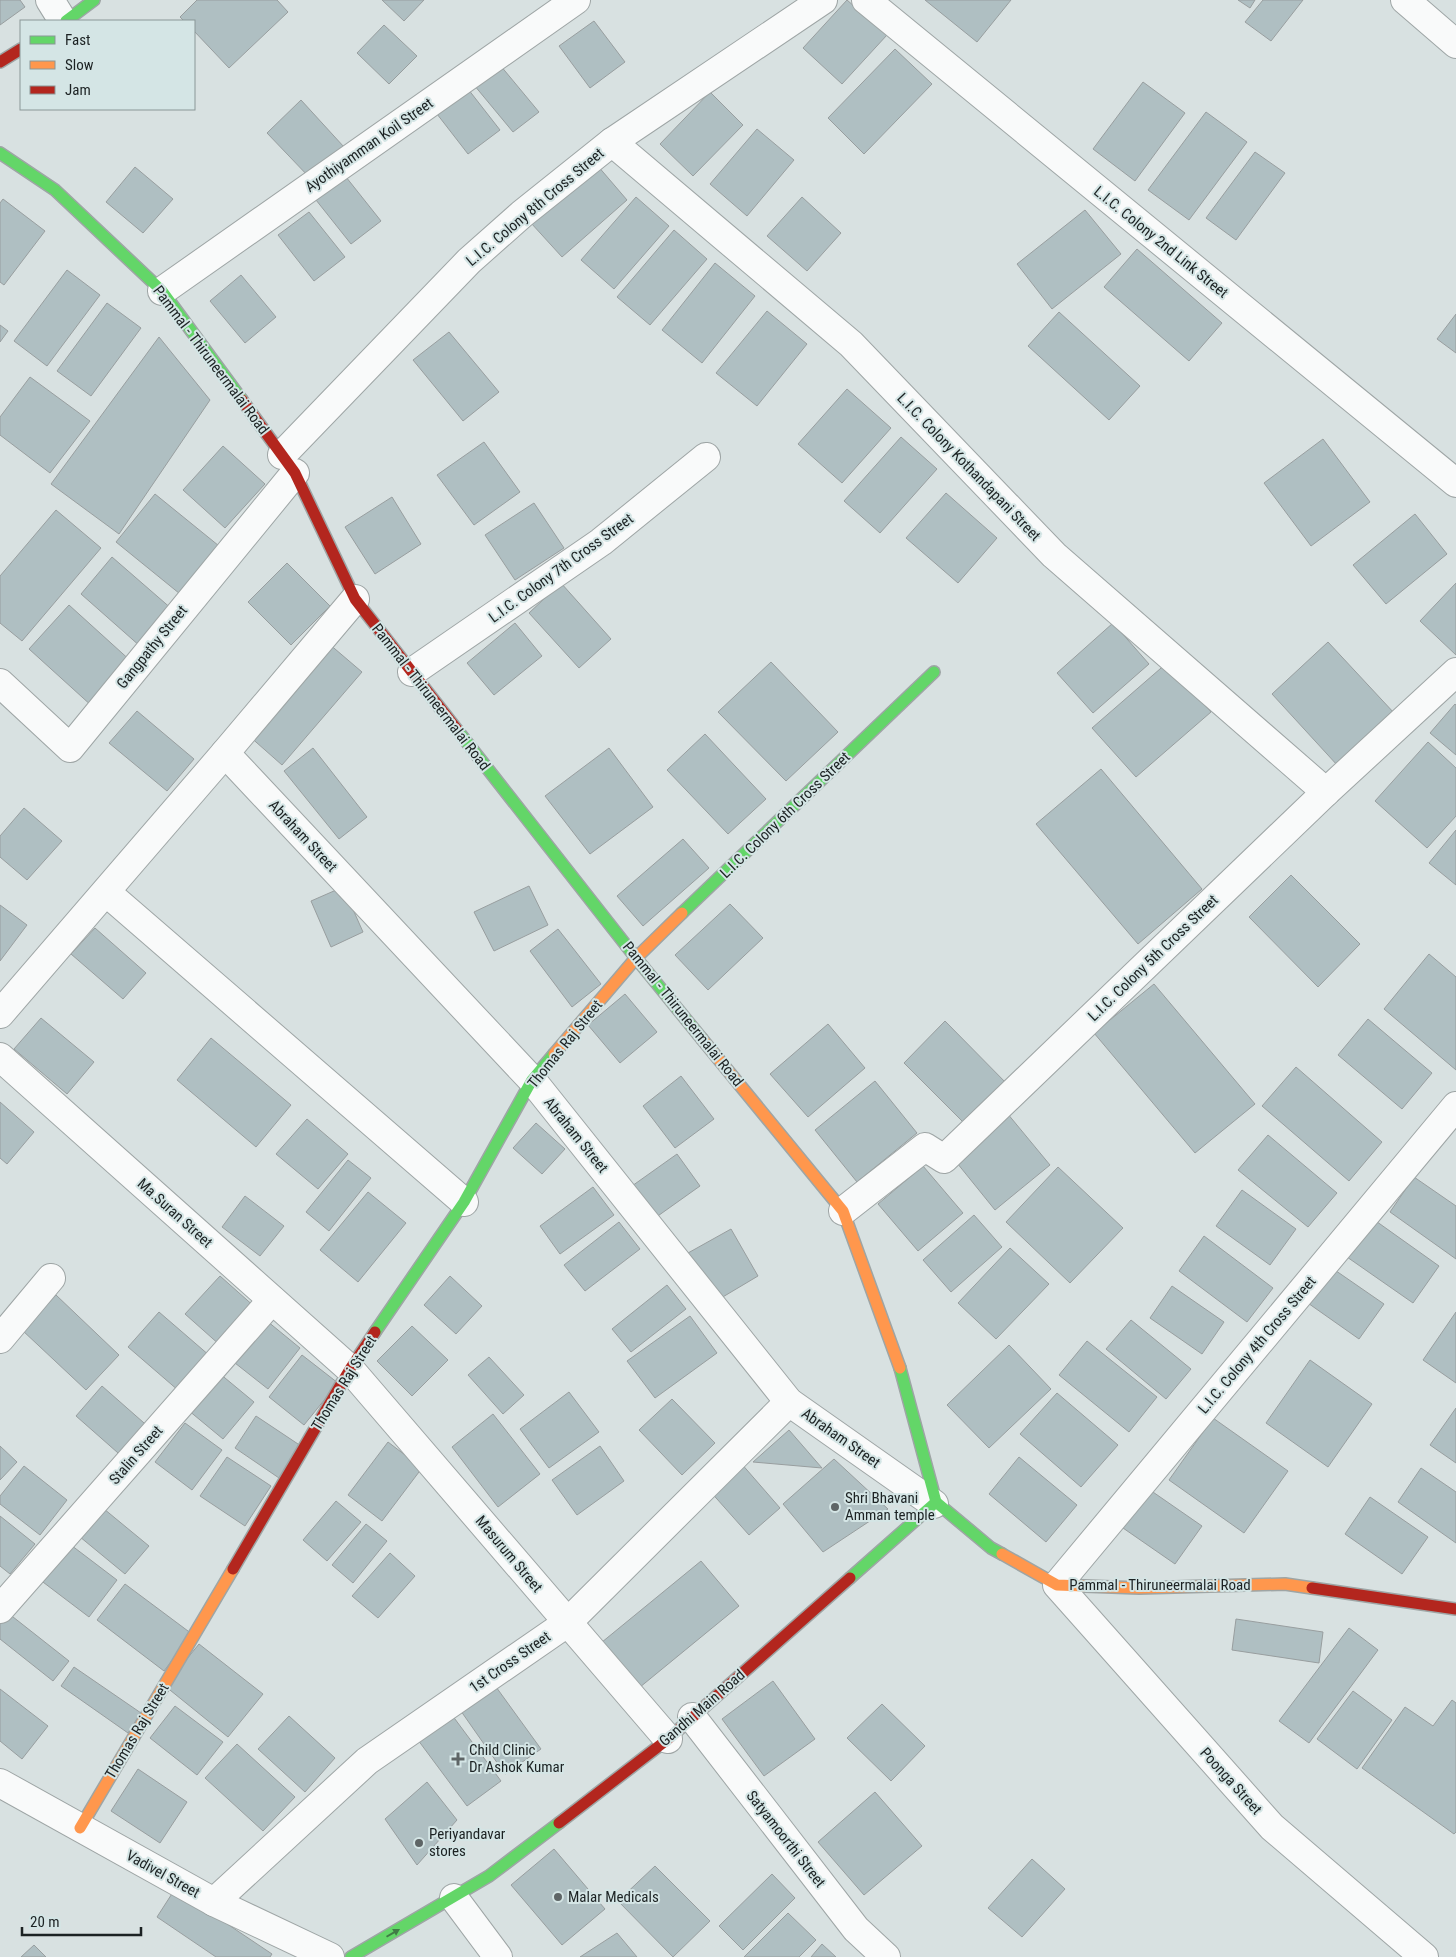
<svg xmlns="http://www.w3.org/2000/svg" width="1456" height="1957" font-family="'Roboto Condensed',sans-serif">
	<rect width="100%" height="100%" fill="#d8e1e1"/>
	<g fill="#afbfc2" stroke="#989e9f">
		<polygon points="0,0 20,0 25,7 0,25"/>
		<polygon points="197,0 277,0 288,12 229,68 194,31 194,21 184,21 180,17"/>
		<polygon points="382,0 424,0 404,21"/>
		<polygon points="847,0 887,35 842,84 803,48"/>
		<polygon points="925,0 1011,0 977,42"/>
		<polygon points="1238,0 1255,0 1250,8"/>
		<polygon points="1263,0 1303,0 1271,41 1245,22"/>
		<polygon points="594,21 625,62 590,88 559,46"/>
		<polygon points="384,25 417,56 389,84 357,53"/>
		<polygon points="895,49 932,84 864,154 828,118"/>
		<polygon points="500,65 539,112 513,132 474,85"/>
		<polygon points="1143,82 1185,113 1135,181 1093,149"/>
		<polygon points="468,89 500,130 468,154 437,114"/>
		<polygon points="710,92 743,125 693,176 660,144"/>
		<polygon points="301,100 344,147 310,178 267,133"/>
		<polygon points="1206,112 1247,142 1189,220 1148,190"/>
		<polygon points="757,129 794,160 747,216 710,184"/>
		<polygon points="1255,152 1285,173 1236,240 1206,218"/>
		<polygon points="597,165 627,200 562,257 531,223"/>
		<polygon points="135,167 173,199 143,233 106,202"/>
		<polygon points="346,177 381,221 351,244 316,200"/>
		<polygon points="636,197 669,226 614,289 581,260"/>
		<polygon points="802,197 841,233 807,271 767,236"/>
		<polygon points="3,199 45,231 4,285 0,282 0,203"/>
		<polygon points="1085,210 1121,254 1052,309 1017,264"/>
		<polygon points="309,212 345,257 314,281 278,235"/>
		<polygon points="674,230 707,259 650,325 617,297"/>
		<polygon points="1137,249 1222,323 1189,361 1104,287"/>
		<polygon points="715,263 755,296 702,363 662,330"/>
		<polygon points="67,270 100,295 47,366 14,341"/>
		<polygon points="241,275 276,317 245,343 210,301"/>
		<polygon points="107,303 141,328 91,396 57,371"/>
		<polygon points="767,311 807,344 757,406 716,373"/>
		<polygon points="1059,312 1140,386 1109,420 1028,346"/>
		<polygon points="1456,314 1456,353 1437,339"/>
		<polygon points="0,325 8,331 0,342"/>
		<polygon points="449,332 499,392 463,421 413,360"/>
		<polygon points="159,337 210,400 119,534 51,484"/>
		<polygon points="30,377 90,421 50,473 0,435 0,417"/>
		<polygon points="847,389 891,428 842,483 798,444"/>
		<polygon points="901,437 937,469 880,533 844,501"/>
		<polygon points="1323,439 1370,502 1311,546 1264,483"/>
		<polygon points="484,442 520,492 474,525 437,475"/>
		<polygon points="223,446 265,484 225,528 183,490"/>
		<polygon points="946,493 997,538 958,583 906,538"/>
		<polygon points="155,494 224,550 185,598 116,542"/>
		<polygon points="392,497 421,544 375,574 345,527"/>
		<polygon points="534,503 564,548 515,580 485,535"/>
		<polygon points="56,510 101,548 22,641 0,623 0,576"/>
		<polygon points="1415,514 1447,554 1386,604 1353,565"/>
		<polygon points="112,557 173,610 141,647 81,594"/>
		<polygon points="287,563 330,606 291,645 248,602"/>
		<polygon points="561,583 611,639 579,668 529,613"/>
		<polygon points="1456,583 1456,655 1420,621"/>
		<polygon points="69,605 133,663 93,707 29,649"/>
		<polygon points="515,623 542,656 494,695 467,663"/>
		<polygon points="1113,623 1149,664 1093,713 1057,673"/>
		<polygon points="1328,642 1395,714 1338,766 1272,694"/>
		<polygon points="328,643 362,672 282,765 248,735"/>
		<polygon points="771,662 838,732 786,781 718,712"/>
		<polygon points="1168,662 1211,712 1136,777 1092,728"/>
		<polygon points="1455,704 1456,705 1456,755 1430,733"/>
		<polygon points="137,711 194,759 167,791 109,743"/>
		<polygon points="705,734 766,799 728,834 667,770"/>
		<polygon points="1428,742 1456,768 1456,816 1427,848 1375,801"/>
		<polygon points="313,748 367,817 339,839 284,771"/>
		<polygon points="609,748 653,807 590,854 545,796"/>
		<polygon points="1101,769 1202,889 1138,944 1036,824"/>
		<polygon points="24,808 62,841 27,880 0,857 0,836"/>
		<polygon points="1456,830 1456,885 1429,863"/>
		<polygon points="683,839 709,868 643,926 617,896"/>
		<polygon points="1291,875 1360,944 1318,987 1249,917"/>
		<polygon points="529,886 548,925 494,951 474,912"/>
		<polygon points="343,887 363,932 331,947 311,901"/>
		<polygon points="730,904 763,938 708,990 675,955"/>
		<polygon points="0,905 27,925 0,961"/>
		<polygon points="95,928 146,973 123,999 71,954"/>
		<polygon points="558,929 601,984 572,1007 530,951"/>
		<polygon points="1429,954 1456,977 1456,1070 1384,1009"/>
		<polygon points="1154,984 1255,1104 1195,1153 1094,1033"/>
		<polygon points="625,994 657,1032 620,1063 588,1025"/>
		<polygon points="41,1018 94,1062 67,1094 14,1049"/>
		<polygon points="1368,1019 1432,1073 1402,1109 1338,1055"/>
		<polygon points="945,1021 1012,1089 971,1130 904,1063"/>
		<polygon points="828,1024 865,1068 808,1117 770,1074"/>
		<polygon points="211,1038 291,1105 256,1147 177,1080"/>
		<polygon points="1296,1067 1382,1142 1349,1181 1262,1106"/>
		<polygon points="681,1076 714,1119 675,1148 643,1106"/>
		<polygon points="875,1081 917,1133 857,1182 815,1130"/>
		<polygon points="0,1102 34,1132 7,1164 0,1158"/>
		<polygon points="1007,1113 1050,1165 995,1210 953,1158"/>
		<polygon points="307,1119 348,1154 318,1189 276,1154"/>
		<polygon points="536,1123 565,1149 542,1174 513,1148"/>
		<polygon points="1268,1135 1337,1193 1308,1227 1238,1170"/>
		<polygon points="677,1154 700,1186 655,1218 632,1186"/>
		<polygon points="348,1160 371,1178 329,1231 306,1212"/>
		<polygon points="923,1166 963,1213 918,1251 878,1204"/>
		<polygon points="1058,1167 1123,1228 1070,1283 1006,1222"/>
		<polygon points="1414,1177 1456,1206 1456,1259 1390,1212"/>
		<polygon points="593,1187 614,1215 560,1254 540,1226"/>
		<polygon points="1242,1190 1296,1229 1270,1265 1216,1226"/>
		<polygon points="368,1192 406,1223 358,1282 320,1250"/>
		<polygon points="245,1196 284,1226 260,1256 222,1227"/>
		<polygon points="974,1215 1002,1247 951,1292 923,1260"/>
		<polygon points="1373,1219 1439,1266 1413,1303 1347,1257"/>
		<polygon points="619,1222 640,1249 585,1291 564,1265"/>
		<polygon points="731,1229 758,1276 716,1301 688,1253"/>
		<polygon points="1204,1236 1273,1288 1247,1322 1179,1271"/>
		<polygon points="1010,1248 1049,1284 996,1339 958,1303"/>
		<polygon points="1329,1266 1384,1304 1359,1339 1305,1301"/>
		<polygon points="220,1276 256,1308 221,1346 185,1314"/>
		<polygon points="450,1276 482,1306 456,1334 424,1305"/>
		<polygon points="667,1285 686,1309 631,1352 612,1329"/>
		<polygon points="1172,1286 1224,1322 1202,1354 1150,1318"/>
		<polygon points="56,1295 119,1355 86,1390 22,1330"/>
		<polygon points="159,1312 210,1356 179,1391 128,1347"/>
		<polygon points="1456,1312 1456,1383 1423,1360"/>
		<polygon points="690,1316 717,1353 655,1398 627,1361"/>
		<polygon points="1131,1320 1191,1369 1166,1399 1106,1349"/>
		<polygon points="267,1321 300,1348 268,1389 235,1363"/>
		<polygon points="412,1326 448,1360 412,1396 377,1361"/>
		<polygon points="1087,1341 1157,1397 1129,1432 1059,1375"/>
		<polygon points="1009,1345 1051,1389 989,1448 947,1405"/>
		<polygon points="302,1355 338,1383 304,1425 269,1397"/>
		<polygon points="489,1357 524,1395 503,1414 468,1375"/>
		<polygon points="1310,1360 1372,1404 1328,1467 1266,1423"/>
		<polygon points="219,1373 254,1402 223,1439 188,1410"/>
		<polygon points="102,1386 152,1430 126,1460 76,1416"/>
		<polygon points="569,1392 599,1432 549,1468 520,1429"/>
		<polygon points="1057,1393 1118,1445 1081,1487 1020,1434"/>
		<polygon points="672,1399 715,1443 682,1475 639,1430"/>
		<polygon points="1456,1408 1456,1463 1430,1445"/>
		<polygon points="493,1414 540,1474 498,1507 452,1447"/>
		<polygon points="256,1416 301,1446 279,1478 235,1448"/>
		<polygon points="1213,1418 1288,1471 1244,1533 1169,1480"/>
		<polygon points="185,1423 222,1450 192,1490 155,1462"/>
		<polygon points="789,1430 822,1468 753,1462"/>
		<polygon points="388,1442 422,1468 382,1521 348,1495"/>
		<polygon points="0,1446 17,1462 0,1480"/>
		<polygon points="600,1446 624,1481 577,1515 552,1480"/>
		<polygon points="227,1457 271,1486 245,1526 200,1496"/>
		<polygon points="1019,1457 1077,1505 1046,1542 989,1494"/>
		<polygon points="834,1459 888,1509 823,1552 783,1504"/>
		<polygon points="740,1462 780,1508 749,1535 709,1490"/>
		<polygon points="24,1466 67,1500 40,1535 0,1504 0,1496"/>
		<polygon points="1421,1468 1456,1492 1456,1543 1398,1502"/>
		<polygon points="1150,1490 1202,1526 1175,1564 1123,1528"/>
		<polygon points="1370,1497 1428,1537 1402,1574 1345,1534"/>
		<polygon points="336,1501 361,1522 327,1561 303,1540"/>
		<polygon points="98,1504 149,1546 125,1574 74,1532"/>
		<polygon points="0,1516 35,1544 10,1574 0,1566"/>
		<polygon points="366,1524 387,1541 353,1583 332,1565"/>
		<polygon points="63,1539 117,1580 89,1617 35,1576"/>
		<polygon points="390,1553 415,1576 378,1618 352,1596"/>
		<polygon points="701,1561 739,1606 634,1692 596,1647"/>
		<polygon points="125,1584 192,1634 164,1671 97,1620"/>
		<polygon points="8,1613 69,1661 53,1681 0,1639 0,1622"/>
		<polygon points="1236,1619 1323,1632 1319,1663 1232,1650"/>
		<polygon points="1349,1628 1378,1650 1309,1743 1279,1721"/>
		<polygon points="199,1644 263,1694 228,1737 165,1686"/>
		<polygon points="74,1667 141,1713 128,1733 61,1686"/>
		<polygon points="491,1680 541,1749 505,1774 456,1704"/>
		<polygon points="773,1681 815,1739 764,1776 722,1719"/>
		<polygon points="0,1689 48,1726 22,1759 0,1741"/>
		<polygon points="1353,1691 1392,1720 1357,1769 1317,1739"/>
		<polygon points="1452,1700 1456,1703 1456,1832 1454,1834 1362,1768 1405,1707 1433,1726"/>
		<polygon points="882,1704 925,1746 891,1781 847,1738"/>
		<polygon points="175,1706 223,1742 197,1775 150,1738"/>
		<polygon points="449,1711 501,1781 467,1806 415,1736"/>
		<polygon points="289,1716 335,1758 305,1792 258,1749"/>
		<polygon points="237,1744 295,1797 263,1831 205,1778"/>
		<polygon points="138,1769 187,1802 160,1843 111,1811"/>
		<polygon points="427,1782 457,1820 417,1865 385,1819"/>
		<polygon points="875,1792 922,1846 864,1895 818,1842"/>
		<polygon points="554,1849 605,1909 562,1945 511,1885"/>
		<polygon points="1032,1859 1065,1889 1022,1937 988,1908"/>
		<polygon points="655,1866 710,1921 673,1957 618,1901"/>
		<polygon points="772,1874 795,1898 743,1950 719,1926"/>
		<polygon points="175,1889 272,1954 270,1957 216,1957 157,1917"/>
		<polygon points="788,1913 816,1940 799,1957 744,1957"/>
		<polygon points="617,1933 637,1957 580,1957"/>
		<polygon points="822,1944 836,1957 811,1957"/>
		<polygon points="34,1945 46,1957 21,1957"/>
	</g>
	<g fill="none" stroke-linecap="round" stroke-linejoin="round">
		<g stroke="#9ea5a5" stroke-width="30">
			<g id="street">
				<polyline points="50,0 63,21"/>
				<polyline points="866,0 1456,483"/>
				<polyline points="1405,0 1456,44"/>
				<polyline points="612,142 851,344 1054,555 1326,792"/>
				<polyline points="162,291 576,0"/>
				<polyline points="282,455 469,261 522,214 612,142 823,0"/>
				<polyline points="412,672 601,542 706,457"/>
				<polyline points="0,683 70,748 295,473"/>
				<polyline points="225,753 532,1080 789,1402 934,1504"/>
				<polyline points="106,892 464,1202"/>
				<polyline points="0,1014 225,753 355,599"/>
				<polyline points="0,1057 350,1369 668,1739"/>
				<polyline points="843,1211 925,1147 944,1159 1326,792 1456,672"/>
				<polyline points="0,1339 51,1278"/>
				<polyline points="0,1609 272,1300"/>
				<polyline points="692,1717 856,1929 886,1957"/>
				<polyline points="0,1783 214,1902 330,1957"/>
				<polyline points="454,1898 498,1957"/>
				<polyline points="214,1902 367,1761 567,1623 789,1402"/>
				<polyline points="1424,1957 1272,1827 1057,1585 1456,1106"/>
			</g>
		</g>
		<g stroke="#9ea5a5" stroke-width="14">
			<g id="fast">
				<polyline points="66,21 94,0"/>
				<polyline points="0,153 55,190 162,291 242,400"/>
				<polyline points="458,731 636,958 702,1039"/>
				<polyline points="682,913 934,672"/>
				<polyline points="375,1332 464,1202 532,1080 554,1054"/>
				<polyline points="900,1368 936,1502 991,1548 1002,1554"/>
				<polyline points="850,1578 936,1502"/>
				<polyline points="351,1957 489,1876 559,1823"/>
			</g>
		</g>
		<g stroke="#9ea5a5" stroke-width="14">
			<g id="slow">
				<polyline points="702,1039 843,1211 900,1368"/>
				<polyline points="554,1054 636,958 682,913"/>
				<polyline points="1002,1554 1057,1585 1139,1588 1285,1584 1312,1588"/>
				<polyline points="80,1828 233,1569"/>
			</g>
		</g>
		<g stroke="#9ea5a5" stroke-width="14">
			<g id="jam">
				<polyline points="0,62 21,49"/>
				<polyline points="242,400 295,473 355,599 458,731"/>
				<polyline points="233,1569 350,1369 375,1332"/>
				<polyline points="1312,1588 1456,1609"/>
				<polyline points="559,1823 668,1739 850,1578"/>
			</g>
		</g>
		<use href="#street" stroke="#f9fafa" stroke-width="28"/>
		<use href="#fast" stroke="#63d668" stroke-width="11"/>
		<use href="#slow" stroke="#ff974d" stroke-width="11"/>
		<use href="#jam" stroke="#b3261e" stroke-width="11"/>
	</g>
	<defs><path id="oneway-solid" d="M-6-.8H1V-3.2L6.5 0L1 3.2V.8H-6Z" transform="scale(1.25)"/></defs>
	<use fill="#407c46" href="#oneway-solid" transform="translate(393 1933) rotate(-30)"/>
	<g fill="#5e6566" stroke="#d4e5e5" stroke-width="2">
		<circle cx="835" cy="1507" r="5"/>
		<path d="M455.5 1751.5h5v5h5v5h-5v5h-5v-5h-5v-5h5z"/>
		<circle cx="419" cy="1843" r="5"/>
		<circle cx="558" cy="1897" r="5"/>
	</g>
	<g text-anchor="middle" dominant-baseline="central" stroke-width="4" stroke-linejoin="round" paint-order="stroke">
		<g font-size="15" fill="#1c2223" stroke="#d4e5e5">
			<text transform="translate(369 145) rotate(-35)">Ayothiyamman Koil Street</text>
			<text transform="translate(535 207) rotate(-40)">L.I.C. Colony 8th Cross Street</text>
			<text transform="translate(1161 242) rotate(39)">L.I.C. Colony 2nd Link Street</text>
			<text transform="translate(211 360) rotate(53)">Pammal - Thiruneermalai Road</text>
			<text transform="translate(969 467) rotate(46)">L.I.C. Colony Kothandapani Street</text>
			<text transform="translate(561 568) rotate(-36)">L.I.C. Colony 7th Cross Street</text>
			<text transform="translate(152 647) rotate(-51)">Gangpathy Street</text>
			<text transform="translate(431 697) rotate(52)">Pammal - Thiruneermalai Road</text>
			<text transform="translate(785 815) rotate(-44)">L.I.C. Colony 6th Cross Street</text>
			<text transform="translate(303 836) rotate(47)">Abraham Street</text>
			<text transform="translate(1153 958) rotate(-44)">L.I.C. Colony 5th Cross Street</text>
			<text transform="translate(683 1014) rotate(51)">Pammal - Thiruneermalai Road</text>
			<text transform="translate(565 1044) rotate(-51)">Thomas Raj Street</text>
			<text transform="translate(576 1135) rotate(51)">Abraham Street</text>
			<text transform="translate(175 1213) rotate(42)">Ma.Suran Street</text>
			<text transform="translate(1257 1345) rotate(-50)">L.I.C. Colony 4th Cross Street</text>
			<text transform="translate(344 1383) rotate(-58)">Thomas Raj Street</text>
			<text transform="translate(841 1438) rotate(35)">Abraham Street</text>
			<text transform="translate(136 1455) rotate(-49)">Stalin Street</text>
			<text transform="translate(509 1554) rotate(50)">Masurum Street</text>
			<text x="1160" y="1585">Pammal - Thiruneermalai Road</text>
			<text transform="translate(510 1662) rotate(-35)">1st Cross Street</text>
			<text transform="translate(702 1708) rotate(-41)">Gandhi Main Road</text>
			<text transform="translate(137 1731) rotate(-59)">Thomas Raj Street</text>
			<text transform="translate(1231 1781) rotate(48)">Poonga Street</text>
			<text transform="translate(786 1839) rotate(52)">Satyamoorthi Street</text>
			<text transform="translate(163 1874) rotate(29)">Vadivel Street</text>
		</g>
		<g font-size="15" fill="#1c2223" stroke="#d4e5e5" text-anchor="start">
			<text x="845" y="1498">Shri Bhavani<tspan x="845" dy="17">Amman temple</tspan></text>
			<text x="469" y="1750">Child Clinic<tspan x="469" dy="17">Dr Ashok Kumar</tspan></text>
			<text x="429" y="1834">Periyandavar<tspan x="429" dy="17">stores</tspan></text>
			<text x="568" y="1897">Malar Medicals</text>
		</g>
	</g>
	<rect x="20" y="20" width="175" height="90" fill="#d4e5e5" stroke="#8a9797"/>
	<rect x="30" y="36" width="25" height="8" fill="#63d668" stroke="#8a9797"/>
	<text x="65" y="45" font-size="15" fill="#1c2223">Fast</text>
	<rect x="30" y="61" width="25" height="8" fill="#ff974d" stroke="#8a9797"/>
	<text x="65" y="70" font-size="15" fill="#1c2223">Slow</text>
	<rect x="30" y="86" width="25" height="8" fill="#b3261e" stroke="#8a9797"/>
	<text x="65" y="95" font-size="15" fill="#1c2223">Jam</text>
	<path d="M22 1927v8h119v-8" fill="none" stroke="#1c2223" stroke-width="2.5"/>
	<text x="30" y="1927" font-size="15" fill="#1c2223" stroke="#d4e5e5" stroke-width="4" paint-order="stroke">20 m</text>
</svg>
